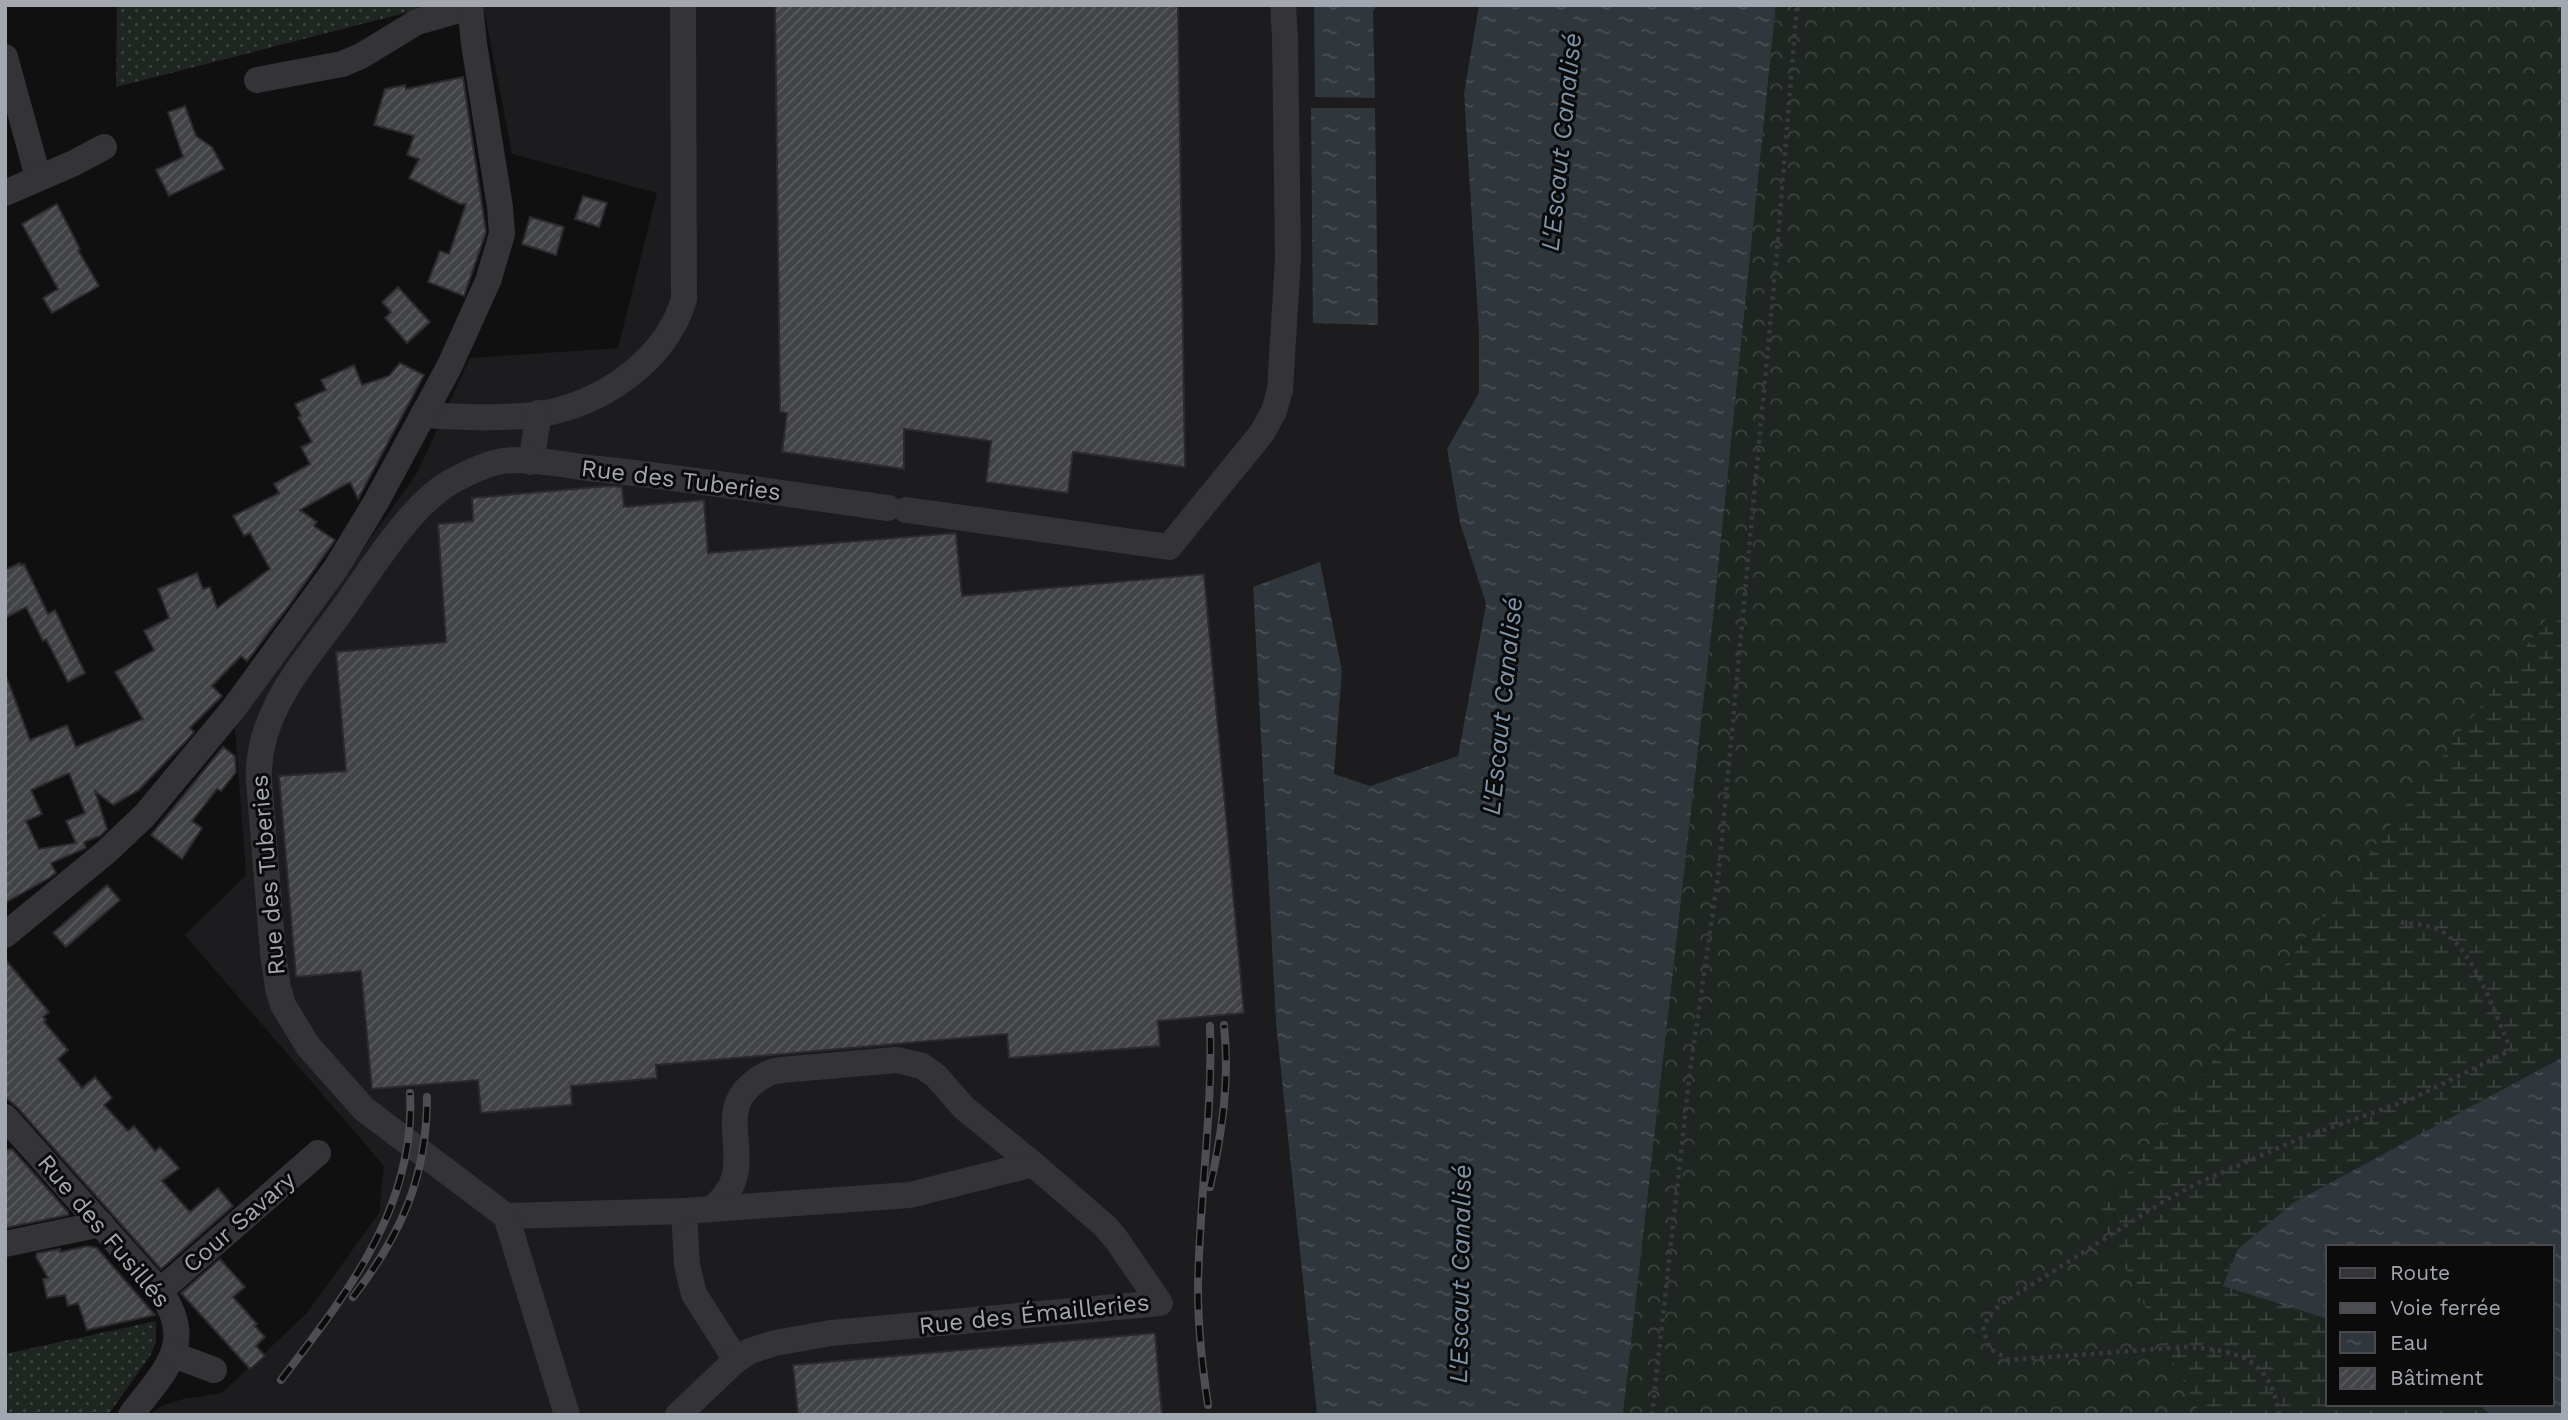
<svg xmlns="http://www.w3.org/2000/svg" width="2568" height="1420" font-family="'Work Sans',sans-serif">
	<defs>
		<pattern id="grass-dots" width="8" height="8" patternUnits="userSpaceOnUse" patternTransform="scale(1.75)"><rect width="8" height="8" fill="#1f2520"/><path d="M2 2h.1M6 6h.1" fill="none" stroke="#3c423e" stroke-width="1.8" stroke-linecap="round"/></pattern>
		<pattern id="forest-crowns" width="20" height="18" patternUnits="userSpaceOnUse" patternTransform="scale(1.75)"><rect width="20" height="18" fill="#1f2520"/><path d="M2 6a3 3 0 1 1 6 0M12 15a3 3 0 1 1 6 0" fill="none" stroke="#3c423e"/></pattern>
		<pattern id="wetland-marsh" width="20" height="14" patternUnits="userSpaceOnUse" patternTransform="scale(1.75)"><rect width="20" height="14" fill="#1f2520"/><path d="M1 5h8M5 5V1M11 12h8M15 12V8" fill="none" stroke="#3c423e"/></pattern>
		<pattern id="water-ripples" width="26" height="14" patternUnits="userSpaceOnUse" patternTransform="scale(1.75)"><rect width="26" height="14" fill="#2f363c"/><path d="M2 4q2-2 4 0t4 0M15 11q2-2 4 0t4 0" fill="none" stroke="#4a5056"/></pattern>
		<pattern id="building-hatch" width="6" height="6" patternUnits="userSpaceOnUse" patternTransform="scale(1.75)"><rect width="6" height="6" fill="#424346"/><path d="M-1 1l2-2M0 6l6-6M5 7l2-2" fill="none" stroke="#5a5b5e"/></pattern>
	</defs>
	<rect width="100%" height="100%" fill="#101011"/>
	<polygon fill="#1c1c1e" points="483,5 1479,5 1464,93 1479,335 1479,394 1447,449 1460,523 1486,604 1458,756 1370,786 1333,774 1342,671 1253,587 1276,1024 1317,1415 149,1415 161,1406 183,1399 222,1393 307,1313 379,1213 384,1166 185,935 246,875 235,728 417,473 470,358 618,348 657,193 512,154"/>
	<g fill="url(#grass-dots)">
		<polygon points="117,5 436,5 116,87"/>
		<polygon points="156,1321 156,1342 150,1356 108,1415 5,1415 5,1354"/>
	</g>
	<polygon fill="url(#forest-crowns)" points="1776,5 2563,5 2563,597 2097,1214 2201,1415 1623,1415 1714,609"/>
	<path fill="url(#wetland-marsh)" fill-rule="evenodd" d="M 2563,597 L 2563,1415 L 2201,1415 L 2097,1214 ZM 2328,1247 L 2552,1247 L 2552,1404 L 2328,1404 Z"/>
	<g fill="url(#water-ripples)">
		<polygon points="1314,5 1376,5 1373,12 1375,98 1315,97"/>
		<polygon points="1479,5 1776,5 1714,609 1623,1415 1317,1415 1276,1024 1253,587 1320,562 1342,671 1334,774 1370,786 1458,756 1486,604 1460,523 1447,449 1479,393 1479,335 1464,93"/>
		<polygon points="1311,108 1375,108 1378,325 1313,323"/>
		<polygon points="2563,1057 2563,1415 2491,1415 2478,1404 2552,1404 2552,1247 2328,1247 2328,1319 2223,1286 2238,1249 2293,1203"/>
	</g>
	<g fill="url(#building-hatch)" stroke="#2b2a2d" stroke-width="2" fill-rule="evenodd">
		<polygon points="775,5 1178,5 1185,467 1073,452 1068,493 986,482 991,441 904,429 904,469 782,452 787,413 780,412"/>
		<polygon points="463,77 486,232 464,296 428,282 440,251 449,254 466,204 460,204 409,178 419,159 407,155 414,136 374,125 385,89 405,85 406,89"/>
		<polygon points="185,106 196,136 212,147 224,169 169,196 156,170 183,157 168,112"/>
		<polygon points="583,196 607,203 599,227 575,219"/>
		<polygon points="57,204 80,249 78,250 99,286 52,313 43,298 58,289 22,224"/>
		<polygon points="530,217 564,227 556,255 522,244"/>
		<polygon points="398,287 430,322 407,343 385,318 391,312 382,302"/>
		<path d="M 400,363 L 424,375 L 358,499 L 350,482 L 300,510 L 317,522 L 314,526 L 335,540 L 290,604 L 247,661 L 241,656 L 212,686 L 222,696 L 190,728 L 194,732 L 187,740 L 139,790 L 113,805 L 95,791 L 107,829 L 100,836 L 84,842 L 86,848 L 51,863 L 56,873 L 49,878 L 5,903 L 5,678 L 7,678 L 30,740 L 67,725 L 76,747 L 143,719 L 115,672 L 154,650 L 144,631 L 169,618 L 158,589 L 197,573 L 203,589 L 210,587 L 217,608 L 270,569 L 250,533 L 244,536 L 233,516 L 279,493 L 274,484 L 310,464 L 301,447 L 312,442 L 298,417 L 301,416 L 295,404 L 326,390 L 321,380 L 354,365 L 362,385 L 389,376 ZM 69,773 L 85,813 L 66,821 L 76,843 L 39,849 L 26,821 L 42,814 L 31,790 Z"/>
		<polygon points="609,486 622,487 624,507 704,500 708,553 956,533 962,596 1204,574 1244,1013 1158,1021 1160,1046 1009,1058 1007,1034 656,1065 657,1078 571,1086 572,1105 481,1113 478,1080 372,1089 361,971 296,977 279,776 346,771 336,652 446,642 438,524 473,521 472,498"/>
		<polygon points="20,563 21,566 24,564 48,614 55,610 85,673 68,682 46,639 43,641 26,607 5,618 5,570"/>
		<polygon points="223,747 235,756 236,772 221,791 217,789 192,821 202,828 182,859 151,835"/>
		<polygon points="107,885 120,900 66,947 53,933"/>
		<polygon points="5,959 49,1012 43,1017 46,1020 44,1022 68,1050 58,1059 82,1088 95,1077 112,1098 104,1105 128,1131 134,1126 155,1151 160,1147 179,1168 162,1181 190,1212 218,1188 233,1206 161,1269 17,1107 5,1097"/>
		<polygon points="12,1149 68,1212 68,1215 5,1228 5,1150"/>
		<polygon points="88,1246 97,1248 155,1315 87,1330 78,1303 68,1306 65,1295 47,1298 43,1279 48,1278 36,1257 37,1253 60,1249 60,1252"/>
		<polygon points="220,1259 245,1287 233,1297 257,1324 255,1326 265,1337 256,1346 265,1356 250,1369 181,1293"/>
		<polygon points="1155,1333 1162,1415 798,1415 793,1365"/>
	</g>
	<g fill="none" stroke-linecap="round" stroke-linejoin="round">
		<g stroke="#38393d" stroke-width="4.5" stroke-dasharray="3.5 5" stroke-linecap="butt">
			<polyline points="1652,1415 1690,1071 1719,870 1777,251 1797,5"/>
			<path d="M 2279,1415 C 2271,1358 2237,1350 2185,1347 L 2009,1360 L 1990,1349 L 1983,1330 L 1988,1317 L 2001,1304 L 2166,1200 L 2198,1183 L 2301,1138 L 2412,1099 L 2511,1050 C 2496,1017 2471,939 2434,928 C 2423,924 2409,924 2397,922"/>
		</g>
		<g stroke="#343438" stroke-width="26">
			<polyline points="5,57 38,177"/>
			<polyline points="257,80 342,64 361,56 417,22 470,7"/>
			<polyline points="5,193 74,163 104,147"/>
			<path d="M 423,415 C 462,417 514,420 551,412 C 609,399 667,357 684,299 L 683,5"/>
			<polyline points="531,462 539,413"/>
			<polyline points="906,510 1169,547 1262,433 1274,411 1280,390 1288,258 1285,37 1283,5"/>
			<polyline points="5,935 106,852 145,815 234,708 336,568 376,502 449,367 488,281 502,234 500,207 474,44 470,5"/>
			<path d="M 5,1117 L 160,1291 C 198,1344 163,1372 131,1415"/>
			<path d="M 712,1209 C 722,1200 731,1190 734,1178 C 744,1145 720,1110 752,1084 C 760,1077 770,1071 781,1070 L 897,1060 L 922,1066 L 936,1076 L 964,1108 L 1033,1164"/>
			<polyline points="684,1211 687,1265 694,1294 736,1360"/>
			<polyline points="506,1216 684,1211 910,1195 1033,1164 1105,1226 1116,1239 1160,1303 831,1333 775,1343 750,1351 736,1360 678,1415"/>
			<polyline points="5,1244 101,1224"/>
			<polyline points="160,1291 318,1153"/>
			<polyline points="174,1355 214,1370"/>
			<path d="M 567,1415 L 506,1216 L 364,1109 L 308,1046 L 283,1005 L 278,988 L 273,953 L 259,781 C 256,716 301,666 337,617 C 367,577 407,508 449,483 C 465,474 484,464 503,461 C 528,457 571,466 598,469 C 695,479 791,495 888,508"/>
		</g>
		<g stroke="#4d4e52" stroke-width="8">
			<g id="rail">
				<path d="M 1210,1187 C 1222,1133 1230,1081 1224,1025"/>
				<path d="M 353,1297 C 401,1235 427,1177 427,1097"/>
				<path d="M 281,1380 C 346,1295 416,1207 410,1093"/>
				<path d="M 1208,1405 C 1202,1366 1198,1327 1198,1288 C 1199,1200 1213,1114 1210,1026"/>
			</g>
		</g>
		<use href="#rail" stroke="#0b0b0c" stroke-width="5" stroke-dasharray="16" stroke-linecap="butt"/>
	</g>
	<g text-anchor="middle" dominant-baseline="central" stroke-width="6" stroke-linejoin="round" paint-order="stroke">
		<g font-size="24" fill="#a3a7b0" stroke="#0b0b0c">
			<text transform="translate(681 480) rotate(7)">Rue des Tuberies</text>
			<text transform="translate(268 875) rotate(-95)">Rue des Tuberies</text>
			<text transform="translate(239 1222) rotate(-41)">Cour Savary</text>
			<text transform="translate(104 1231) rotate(50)">Rue des Fusillés</text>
			<text transform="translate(1034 1314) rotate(-6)">Rue des Émailleries</text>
		</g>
		<g font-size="26" font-style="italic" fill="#7e92a8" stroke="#0b0b0c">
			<text transform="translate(1561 142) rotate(-84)">L'Escaut Canalisé</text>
			<text transform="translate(1502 706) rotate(-84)">L'Escaut Canalisé</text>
			<text transform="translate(1460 1274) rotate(-89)">L'Escaut Canalisé</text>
		</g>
	</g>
	<rect width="2568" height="1420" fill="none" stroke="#a3a7b0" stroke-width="14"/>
	<rect x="2326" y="1245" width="228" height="161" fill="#0b0b0c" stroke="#48494e" stroke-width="2"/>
	<rect x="2340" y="1268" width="35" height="10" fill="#343438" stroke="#48494e" stroke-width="2"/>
	<text x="2390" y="1280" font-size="21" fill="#a3a7b0">Route</text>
	<rect x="2340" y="1303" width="35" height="10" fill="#4d4e52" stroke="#48494e" stroke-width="2"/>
	<text x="2390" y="1315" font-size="21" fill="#a3a7b0">Voie ferrée</text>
	<rect x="2340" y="1332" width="35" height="21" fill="url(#water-ripples)" stroke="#48494e" stroke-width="2"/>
	<text x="2390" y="1350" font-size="21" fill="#a3a7b0">Eau</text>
	<rect x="2340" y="1368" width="35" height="21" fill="url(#building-hatch)" stroke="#48494e" stroke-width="2"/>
	<text x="2390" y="1385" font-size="21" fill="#a3a7b0">Bâtiment</text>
</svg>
